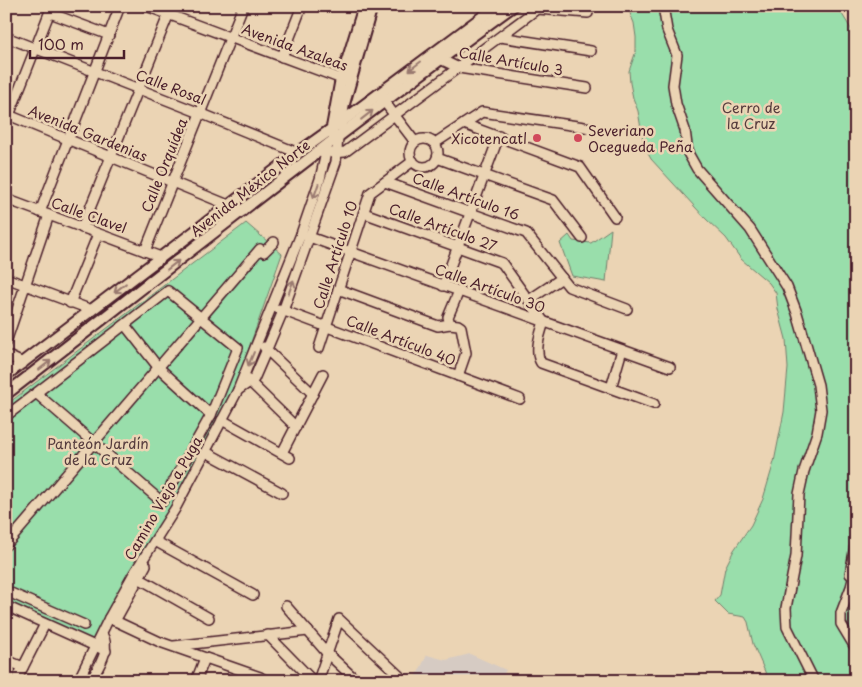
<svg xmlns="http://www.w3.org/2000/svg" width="862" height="687" font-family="'Playpen Sans',sans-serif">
	<rect width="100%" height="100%" fill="#ebd4b4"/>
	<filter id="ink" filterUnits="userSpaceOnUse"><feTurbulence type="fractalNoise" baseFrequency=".02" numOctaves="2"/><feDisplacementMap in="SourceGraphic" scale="10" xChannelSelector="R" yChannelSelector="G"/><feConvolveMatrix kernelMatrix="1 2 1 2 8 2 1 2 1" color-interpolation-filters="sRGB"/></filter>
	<g filter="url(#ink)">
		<polygon fill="#d6cbc3" points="470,654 506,670 500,681 414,681 427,655 446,660"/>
		<g fill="#99deab" stroke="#727e6b">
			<polygon points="627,6 765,6 769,11 777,6 837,6 856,37 856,681 769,681 753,644 748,622 745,617 728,614 715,601 720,595 725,568 734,550 751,525 763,499 774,462 784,412 788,368 786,339 778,309 776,293 769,283 741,259 726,238 706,219 651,159 644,146 638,111 633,98 630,83 629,71 636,51 636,37 634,23"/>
			<polygon points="246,223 282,254 235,388 172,505 93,640 6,602 6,405"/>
			<polygon points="611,229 606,282 572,276 560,243 569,235 573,241 591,243"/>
		</g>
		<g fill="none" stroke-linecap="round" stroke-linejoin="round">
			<g stroke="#4a1f2b" stroke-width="12">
				<g id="minor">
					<polyline points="146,6 347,81"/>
					<polyline points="663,6 667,30 677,55 673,85 676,104 685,130 688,153 697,169 750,229 787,287 797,313 818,385 821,410 817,433 804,471 799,494 796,556 786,608 787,627 814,681"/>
					<polyline points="537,9 588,13"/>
					<polyline points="50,13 109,35"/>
					<polyline points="6,37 200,113 298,153"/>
					<polyline points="500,37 591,51"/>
					<polyline points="438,56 440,59 459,68 587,88"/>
					<polyline points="282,57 302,6"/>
					<polyline points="380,96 415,142"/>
					<polyline points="6,114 243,211"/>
					<polyline points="6,123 52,6"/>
					<polyline points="464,124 580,167 615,217"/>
					<circle cx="424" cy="153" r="14"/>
					<polyline points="435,143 482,112 591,128"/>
					<polyline points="332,153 345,152 537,9 537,6"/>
					<polyline points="437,158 553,200 582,238"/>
					<polyline points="385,182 526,233 569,287 627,309"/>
					<polyline points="6,199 161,257"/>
					<polyline points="40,212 120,6"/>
					<path d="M 364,213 L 502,263 L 544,322 C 540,334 534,351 541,363 L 654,404"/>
					<polyline points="82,228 172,6"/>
					<polyline points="301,234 670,367"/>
					<polyline points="145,251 243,6"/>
					<polyline points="6,278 92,310"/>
					<polyline points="443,286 499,136"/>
					<polyline points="338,289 438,326 450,324"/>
					<polyline points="529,300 562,278"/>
					<polyline points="70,303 98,234"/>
					<polyline points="279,309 520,399"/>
					<polyline points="125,325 158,367 211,415"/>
					<polyline points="6,342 49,215"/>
					<polyline points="264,347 313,394"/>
					<polyline points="319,348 370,193 413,161"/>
					<polyline points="6,355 23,363"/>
					<polyline points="458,376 466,353 461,327 458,325 450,324 448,317 459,291"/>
					<polyline points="246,378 296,427"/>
					<polyline points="611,388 622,350"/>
					<polyline points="238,390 254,379 267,349 283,311 336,162 338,137"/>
					<path d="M 6,416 C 60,375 114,333 168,291 L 238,348 L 211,415 L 162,502 L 36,393"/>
					<polyline points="222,420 290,458"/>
					<polyline points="206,452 282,493"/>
					<polyline points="282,453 323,374"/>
					<polyline points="155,541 253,595"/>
					<polyline points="6,545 260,249 264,252 274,242"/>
					<polyline points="856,568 851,587 841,613 841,624 856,649"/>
					<polyline points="850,574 856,540"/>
					<polyline points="135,576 209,618"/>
					<polyline points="6,591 84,625"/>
					<polyline points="6,606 106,651"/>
					<polyline points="286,606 327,653 357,681"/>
					<polyline points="109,618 160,642 260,677 266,681"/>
					<polyline points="115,621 146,565"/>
					<polyline points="268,635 313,681"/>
					<polyline points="174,646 308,631"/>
					<polyline points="6,660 23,667"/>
					<polyline points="16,681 45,624"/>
					<polyline points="78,681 109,618 133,575 175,509 238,390 301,234 320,179 328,144"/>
					<path d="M 91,681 C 98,667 112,649 102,634"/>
					<polyline points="196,681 205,658"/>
					<polyline points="318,681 339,619 405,681"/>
				</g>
			</g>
			<g stroke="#4a1f2b" stroke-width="14">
				<g id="major">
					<polyline points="340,126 344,104 372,6"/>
					<polyline points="331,133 340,84 364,6"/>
					<polyline points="6,375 298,153 340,123 497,6"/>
					<path d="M 6,394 C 174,264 341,131 513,6"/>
				</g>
			</g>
			<use href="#minor" stroke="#ebd4b4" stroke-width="9"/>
			<use href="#major" stroke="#ebd4b4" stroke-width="10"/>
		</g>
		<defs><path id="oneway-shaft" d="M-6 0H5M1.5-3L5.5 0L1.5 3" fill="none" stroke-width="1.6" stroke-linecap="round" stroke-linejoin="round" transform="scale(1.25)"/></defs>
		<g stroke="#9a7a70">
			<use href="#oneway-shaft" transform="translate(415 66) rotate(143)"/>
			<use href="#oneway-shaft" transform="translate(367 115) rotate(-38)"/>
			<use href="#oneway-shaft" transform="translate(316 191) rotate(109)"/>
			<use href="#oneway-shaft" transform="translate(173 265) rotate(-38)"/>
			<use href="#oneway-shaft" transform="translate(291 287) rotate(-70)"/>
			<use href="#oneway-shaft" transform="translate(120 288) rotate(142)"/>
			<use href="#oneway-shaft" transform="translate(251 359) rotate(113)"/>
			<use href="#oneway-shaft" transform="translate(45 365) rotate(-38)"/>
		</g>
	</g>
	<g fill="#d1495b" stroke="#ebd4b4" stroke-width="2">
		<circle cx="537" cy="138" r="5"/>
		<circle cx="578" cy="138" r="5"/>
	</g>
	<g text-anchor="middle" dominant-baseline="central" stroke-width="5" stroke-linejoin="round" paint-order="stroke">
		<g font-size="14" fill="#4a1f2b" stroke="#ebd4b4">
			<text transform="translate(295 47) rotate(20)">Avenida Azaleas</text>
			<text transform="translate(511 61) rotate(10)">Calle Artículo 3</text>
			<text transform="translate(171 87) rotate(21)">Calle Rosal</text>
			<text transform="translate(88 133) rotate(22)">Avenida Gardenias</text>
			<text transform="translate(164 165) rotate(-68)">Calle Orquídea</text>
			<text transform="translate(250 188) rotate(-38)">Avenida México Norte</text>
			<text transform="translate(466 196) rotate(20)">Calle Artículo 16</text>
			<text transform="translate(89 215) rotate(20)">Calle Clavel</text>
			<text transform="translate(443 227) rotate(20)">Calle Artículo 27</text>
			<text transform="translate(335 255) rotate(-72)">Calle Artículo 10</text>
			<text transform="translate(490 288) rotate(20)">Calle Artículo 30</text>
			<text transform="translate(401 340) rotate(21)">Calle Artículo 40</text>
			<text transform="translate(163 498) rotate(-60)">Camino Viejo a Puga</text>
		</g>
		<g font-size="14" fill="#563c3e" stroke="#ebd4b4">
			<text x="751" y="107">Cerro de<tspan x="751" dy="16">la Cruz</tspan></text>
			<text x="98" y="443">Panteón Jardín<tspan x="98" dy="16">de la Cruz</tspan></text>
		</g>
		<g font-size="14" fill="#4a1f2b" stroke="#ebd4b4" text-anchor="start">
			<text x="588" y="130">Severiano<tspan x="588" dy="16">Ocegueda Peña</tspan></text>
			<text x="527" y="138" text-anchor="end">Xicotencatl</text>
		</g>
	</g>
	<rect width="862" height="687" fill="none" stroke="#ebd4b4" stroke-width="25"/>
	<rect x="12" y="12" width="837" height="662" fill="none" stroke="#4a1f2b" stroke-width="2" filter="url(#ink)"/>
	<path d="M30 50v8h94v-8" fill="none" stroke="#4a1f2b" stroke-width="2.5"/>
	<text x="38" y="50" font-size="15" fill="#4a1f2b" stroke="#ebd4b4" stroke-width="4" paint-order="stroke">100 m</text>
</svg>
